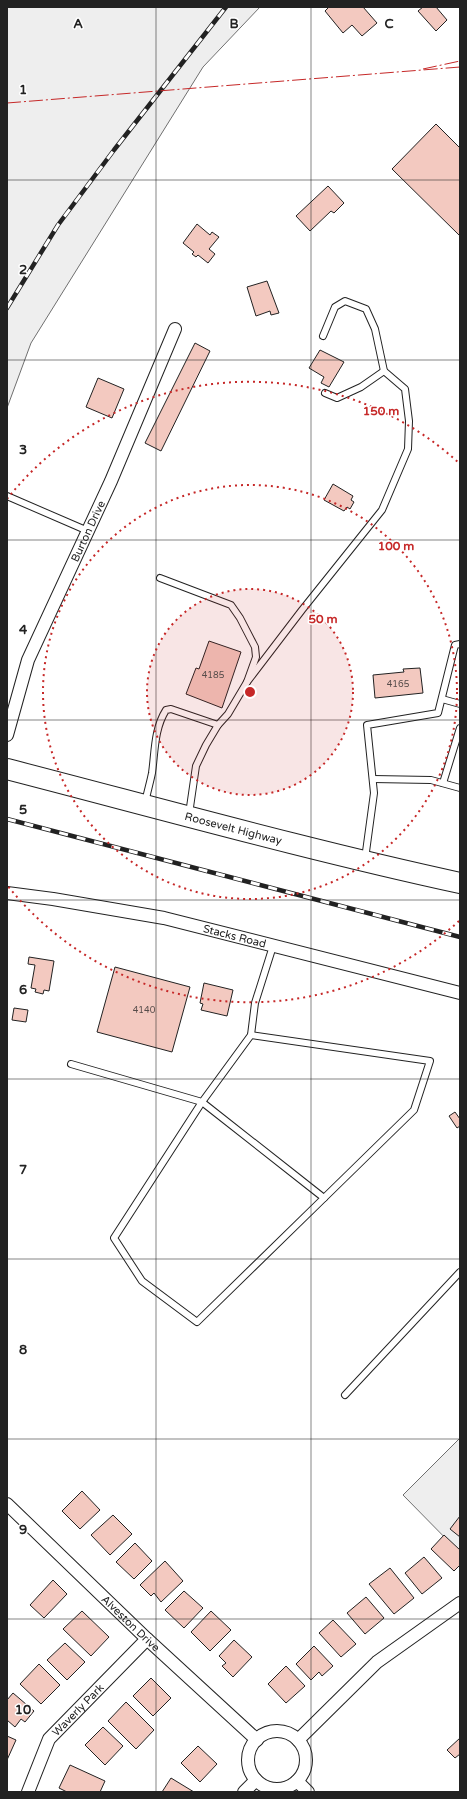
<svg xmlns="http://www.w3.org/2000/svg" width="467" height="1799" font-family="'Varela Round',sans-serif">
	<rect width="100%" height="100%" fill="#fff"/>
	<g fill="#eee" stroke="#6f6f6f">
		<polygon points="7,7 260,7 203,67 31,343 7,408"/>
		<polygon points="460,1438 460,1553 403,1495"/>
	</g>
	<g fill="#f3c9c0" stroke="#222">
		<polygon points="329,7 363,7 377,23 362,36 352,25 343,33 325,11"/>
		<polygon points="423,7 436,7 447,20 436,31 418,11"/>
		<polygon points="436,124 460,148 460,236 392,169"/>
		<polygon points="328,186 344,203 334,213 331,211 310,231 296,216"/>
		<polygon points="197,224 210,235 212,232 219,237 209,249 215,254 208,263 198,255 196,257 192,254 194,252 183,243"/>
		<polygon points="267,281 279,313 271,315 270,311 256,316 247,287"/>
		<polygon points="195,343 210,351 161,451 145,443"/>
		<polygon points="320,350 344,362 329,387 321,383 324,377 309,368"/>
		<polygon points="98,378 124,389 112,418 86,407"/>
		<polygon points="333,484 353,496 351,500 354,502 350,509 347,507 344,511 324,500"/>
		<polygon points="209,641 241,652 222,708 186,694 196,668 199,669"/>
		<polygon points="420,668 423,693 375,698 373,675 404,672 403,669"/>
		<polygon points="29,957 54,961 49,991 44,990 43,994 35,992 36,989 31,988 35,965 28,964"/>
		<polygon points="115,967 190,987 172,1052 97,1032"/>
		<polygon points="204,983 233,990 227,1016 201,1010 203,1004 200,1003"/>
		<polygon points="14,1008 28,1010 26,1022 12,1020"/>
		<polygon points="455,1112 460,1119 460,1126 457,1128 449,1116"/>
		<polygon points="82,1491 100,1510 80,1529 62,1511"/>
		<polygon points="113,1515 132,1534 110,1555 91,1535"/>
		<polygon points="460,1516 460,1537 450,1529"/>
		<polygon points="444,1535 460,1550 460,1565 454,1571 431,1549"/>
		<polygon points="135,1543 152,1561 134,1579 116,1562"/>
		<polygon points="424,1557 442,1578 422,1594 405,1573"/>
		<polygon points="165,1561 183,1581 161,1602 154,1593 151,1596 140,1585"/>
		<polygon points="390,1568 414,1598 394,1614 369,1584"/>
		<polygon points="53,1580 67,1594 44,1618 30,1605"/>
		<polygon points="184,1591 203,1608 184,1628 165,1610"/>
		<polygon points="366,1597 384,1618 365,1634 347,1613"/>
		<polygon points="82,1611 109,1637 91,1656 63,1629"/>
		<polygon points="211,1611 231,1630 210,1651 191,1632"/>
		<polygon points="333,1620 356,1644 341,1657 319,1633"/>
		<polygon points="234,1640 252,1657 233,1677 222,1666 226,1663 219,1656"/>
		<polygon points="65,1643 85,1662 67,1680 47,1660"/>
		<polygon points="314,1646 333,1666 322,1676 319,1672 311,1680 296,1664"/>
		<polygon points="39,1664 60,1685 41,1704 20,1684"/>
		<polygon points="286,1666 305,1686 286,1703 268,1684"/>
		<polygon points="151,1678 171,1698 153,1716 133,1696"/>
		<polygon points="13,1693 34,1711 25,1722 21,1719 15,1727 7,1720 7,1700"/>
		<polygon points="126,1702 154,1730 136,1749 108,1721"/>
		<polygon points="103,1727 123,1746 105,1765 85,1745"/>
		<polygon points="7,1736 16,1740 7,1760"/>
		<polygon points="460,1738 460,1754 455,1758 447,1750"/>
		<polygon points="198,1746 217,1764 200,1782 181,1763"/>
		<polygon points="70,1765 105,1781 100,1792 67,1792 59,1788"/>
		<polygon points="171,1778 194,1792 162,1792"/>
	</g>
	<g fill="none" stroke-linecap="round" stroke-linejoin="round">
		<g stroke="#222" stroke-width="8">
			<g id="lane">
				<polyline points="325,393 337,398 361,387 384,371"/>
				<polyline points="7,496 88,531"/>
				<polyline points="160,578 231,605 240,618 255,647 256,657 247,682 228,714 218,725 206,745 196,766 189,814"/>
				<polyline points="247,682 302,610 382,510 408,449 409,421 405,389 384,371 375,329 366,309 345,301 335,307 323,336"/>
				<polyline points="442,699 460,704"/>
				<polyline points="373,779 431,780 460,788"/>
				<polyline points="443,783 460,728"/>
				<path d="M 145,803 C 147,793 150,783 152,773 C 155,752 154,729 166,710 L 171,709 L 218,725"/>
				<polyline points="365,859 374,793 367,725 438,713 455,645 460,644"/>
				<polyline points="251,1035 430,1061 414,1110 324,1198"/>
				<polyline points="71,1064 202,1102 251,1035 255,1003 273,946"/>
				<polygon points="202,1102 324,1198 197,1322 142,1281 114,1238"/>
				<polyline points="345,1395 460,1272"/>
			</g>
		</g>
		<g stroke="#222" stroke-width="14">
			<g id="street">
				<path id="s1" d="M 7,735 L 28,660 L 111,481 L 175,329"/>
				<path id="s2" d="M 7,893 L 53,899 L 164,918 L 460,993"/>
				<path id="s3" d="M 7,1504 L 147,1639 L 257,1740"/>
				<circle cx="277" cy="1760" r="29"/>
				<polyline points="298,1740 377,1662 460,1603"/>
				<polyline points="297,1781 308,1792"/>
				<path id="s4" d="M 28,1792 L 49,1739 L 147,1639"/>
				<polyline points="244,1792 256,1780"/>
			</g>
		</g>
		<g stroke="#222" stroke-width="22">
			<g id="primary">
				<path id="s5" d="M 7,769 C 158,808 308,850 460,883"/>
			</g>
		</g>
		<use href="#lane" stroke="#fff" stroke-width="6"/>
		<use href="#street" stroke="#fff" stroke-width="12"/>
		<use href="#primary" stroke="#fff" stroke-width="20"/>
		<g stroke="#222" stroke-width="4.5">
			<g id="rail">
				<polyline points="7,308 58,225 114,150 226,7"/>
				<polyline points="7,819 460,937"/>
			</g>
		</g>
		<use href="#rail" stroke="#fff" stroke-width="3" stroke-dasharray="9" stroke-linecap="butt"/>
		<g stroke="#c62828" stroke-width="1" stroke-dasharray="14 3 2 3" stroke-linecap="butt">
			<polyline points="423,69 460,61"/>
			<polyline points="7,103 460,67"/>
		</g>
	</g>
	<path fill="none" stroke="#222" stroke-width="1" stroke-opacity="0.55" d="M 156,7 L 156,1792M 311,7 L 311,1792M 7,180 L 460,180M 7,360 L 460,360M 7,540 L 460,540M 7,720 L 460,720M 7,900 L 460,900M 7,1079 L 460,1079M 7,1259 L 460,1259M 7,1439 L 460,1439M 7,1619 L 460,1619"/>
	<circle cx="250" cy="692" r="103" fill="#c62828" fill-opacity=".12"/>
	<g fill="none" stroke="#c62828" stroke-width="2" stroke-dasharray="2 4">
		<circle cx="250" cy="692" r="103"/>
		<circle cx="250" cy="692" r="207"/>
		<path d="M459 921A310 310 0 0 1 7 885M7 499A310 310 0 0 1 459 463"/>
	</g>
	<g text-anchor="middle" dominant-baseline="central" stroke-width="3" stroke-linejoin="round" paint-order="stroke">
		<g font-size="9" fill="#564c4a">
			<text x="213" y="675">4185</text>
			<text x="398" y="684">4165</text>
			<text x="144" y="1010">4140</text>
		</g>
		<g font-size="11" fill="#222" stroke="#fff">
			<text stroke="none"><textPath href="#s1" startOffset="220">Burton Drive</textPath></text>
			<text stroke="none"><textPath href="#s5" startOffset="234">Roosevelt Highway</textPath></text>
			<text stroke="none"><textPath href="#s2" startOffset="232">Stacks Road</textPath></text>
			<text stroke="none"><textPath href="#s3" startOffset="172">Alveston Drive</textPath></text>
			<text stroke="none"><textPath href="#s4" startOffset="98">Waverly Park</textPath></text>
		</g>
	</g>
	<g font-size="13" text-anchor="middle" font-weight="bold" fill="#222" stroke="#fff" stroke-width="3" stroke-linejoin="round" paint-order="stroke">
		<text x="78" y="28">A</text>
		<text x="234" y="28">B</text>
		<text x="389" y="28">C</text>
		<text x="23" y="94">1</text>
		<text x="23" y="274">2</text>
		<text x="23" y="454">3</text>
		<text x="23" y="634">4</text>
		<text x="23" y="814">5</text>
		<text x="23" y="994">6</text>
		<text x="23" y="1174">7</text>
		<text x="23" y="1354">8</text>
		<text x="23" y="1534">9</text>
		<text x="23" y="1714">10</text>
	</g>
	<circle cx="250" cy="692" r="6" fill="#c62828" stroke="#fff" stroke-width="2"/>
	<g font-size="12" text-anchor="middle" font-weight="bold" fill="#c62828" stroke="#fff" stroke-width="3" stroke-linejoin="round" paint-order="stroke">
		<text x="381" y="415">150 m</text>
		<text x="396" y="550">100 m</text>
		<text x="323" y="623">50 m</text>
	</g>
	<rect width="467" height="1799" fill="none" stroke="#222222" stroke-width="16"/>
</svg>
